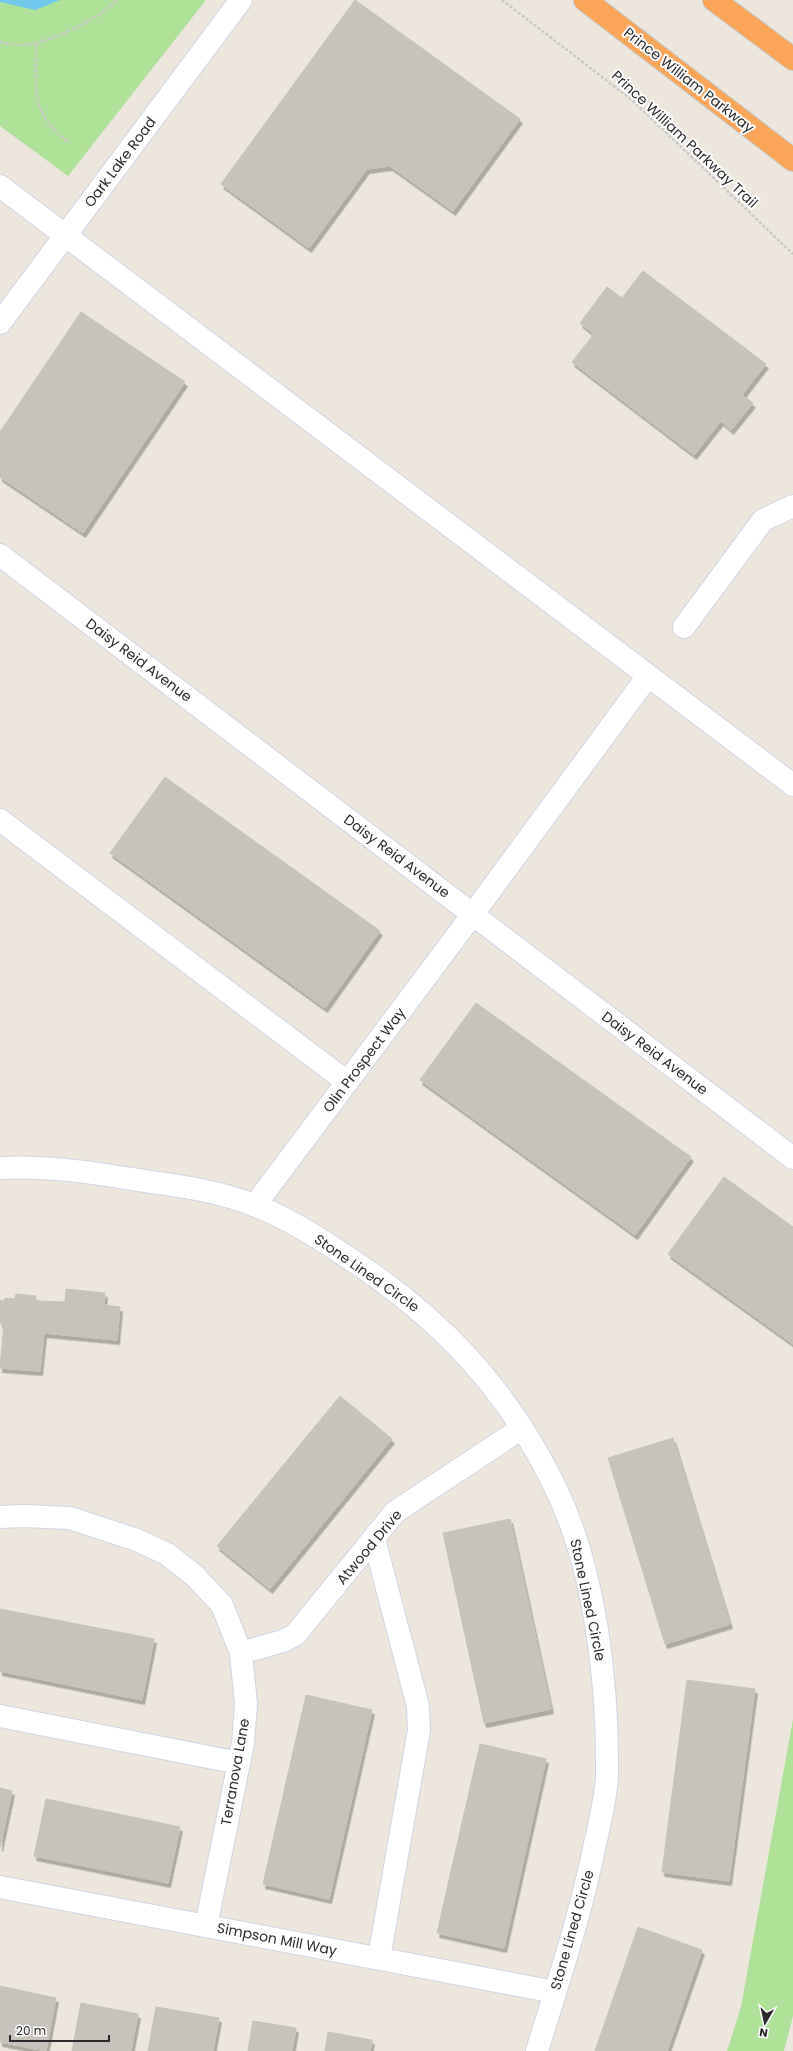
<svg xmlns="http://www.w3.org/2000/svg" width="793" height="2051" font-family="Poppins,sans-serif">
	<defs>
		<filter id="shadow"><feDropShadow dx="2.5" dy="4.5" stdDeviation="0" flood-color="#0004"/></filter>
	</defs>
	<rect width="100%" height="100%" fill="#ece6dc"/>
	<g fill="#afe299">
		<polygon points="0,0 206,0 68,176 0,126"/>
		<polygon points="793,1719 793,2016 784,2051 727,2051 741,2007"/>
	</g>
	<polygon fill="#71c7ec" points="0,0 60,0 35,10 0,2"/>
	<g fill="#c7c3bc" stroke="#c7c2b6" filter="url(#shadow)">
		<polygon points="355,0 520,119 453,211 390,166 367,169 309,248 221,184"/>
		<polygon points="643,271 766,364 742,395 753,403 731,430 721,421 694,455 572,362 594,334 580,323 607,287 622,298"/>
		<polygon points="81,312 185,382 83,533 0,477 0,432"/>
		<polygon points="165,777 380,931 325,1008 110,853"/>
		<polygon points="476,1003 691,1157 635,1235 420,1080"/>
		<polygon points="724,1177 793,1227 793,1344 668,1254"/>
		<polygon points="66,1289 105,1293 104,1305 120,1307 117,1340 44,1333 40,1371 0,1368 4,1323 0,1323 0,1300 4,1301 5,1298 15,1299 16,1294 36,1296 35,1301 65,1302"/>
		<polygon points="340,1396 392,1439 270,1589 217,1546"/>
		<polygon points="673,1438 730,1624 665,1644 608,1458"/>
		<polygon points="510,1519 551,1709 484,1723 443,1533"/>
		<polygon points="0,1609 154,1639 142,1700 0,1671"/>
		<polygon points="687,1680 755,1689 729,1881 662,1872"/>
		<polygon points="306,1695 372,1710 329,1899 263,1884"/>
		<polygon points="480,1744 546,1759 504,1948 437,1933"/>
		<polygon points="0,1788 12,1791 0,1847"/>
		<polygon points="46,1799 180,1827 168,1883 34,1856"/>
		<polygon points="638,1927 702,1950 667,2051 595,2051"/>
		<polygon points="0,1986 56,1998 46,2051 0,2042"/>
		<polygon points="81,2003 138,2014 131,2051 72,2051"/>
		<polygon points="156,2007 219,2018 213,2051 148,2051"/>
		<polygon points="253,2021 296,2028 292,2051 248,2051"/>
		<polygon points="328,2032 372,2040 370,2051 325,2051"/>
	</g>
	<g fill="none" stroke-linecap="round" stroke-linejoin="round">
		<g stroke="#d1d4e3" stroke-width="24">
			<g id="minor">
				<polyline points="0,186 793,785"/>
				<polyline points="0,323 241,0"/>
				<polyline points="0,555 793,1158"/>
				<polyline points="684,627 763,520 793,506"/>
				<polyline points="0,820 347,1082"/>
				<path d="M 0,1168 C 50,1165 101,1174 151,1182 C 186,1187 222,1192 256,1206 C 287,1218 316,1236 344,1255 C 439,1316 508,1388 557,1491 C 596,1573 608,1685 607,1775 C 606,1798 600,1822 595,1844 C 581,1914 558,1982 537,2051"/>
				<polyline points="255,1205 473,914 648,676"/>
				<polyline points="0,1517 24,1516 70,1518 137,1540 167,1554 195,1576 222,1605 241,1653 246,1704 243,1743 206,1926"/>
				<polyline points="374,1539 418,1706 419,1730 379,1958"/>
				<polyline points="241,1653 283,1641 295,1635 395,1512 522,1428"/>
				<polyline points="0,1716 239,1763"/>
				<polyline points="0,1887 555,1992"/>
			</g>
		</g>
		<g stroke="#c8c8c8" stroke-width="24">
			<g id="highway">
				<polyline points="585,0 793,160"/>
				<polyline points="714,0 793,59"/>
			</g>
		</g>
		<g stroke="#c8c8c8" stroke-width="2.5" stroke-dasharray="3 2" stroke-linecap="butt">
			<polyline points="502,0 632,100 793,254"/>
			<path d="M 0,42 C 10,45 27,46 37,43 C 61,36 100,18 117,0"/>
			<path d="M 36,44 C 36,89 29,114 70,143"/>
		</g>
		<use href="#minor" stroke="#fff" stroke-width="22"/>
		<use href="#highway" stroke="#fba558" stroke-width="22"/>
	</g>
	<g text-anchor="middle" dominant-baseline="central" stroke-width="4" stroke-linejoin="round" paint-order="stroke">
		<g font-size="14" fill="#2a2a2a" stroke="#fff">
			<text transform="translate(689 80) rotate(38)">Prince William Parkway</text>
			<text transform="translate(685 139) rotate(43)">Prince William Parkway Trail</text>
			<text transform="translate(120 162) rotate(-53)">Oark Lake Road</text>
			<text transform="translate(139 660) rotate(37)">Daisy Reid Avenue</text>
			<text transform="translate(397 856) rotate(37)">Daisy Reid Avenue</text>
			<text transform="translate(655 1053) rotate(37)">Daisy Reid Avenue</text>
			<text transform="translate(364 1060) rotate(-53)">Olin Prospect Way</text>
			<text transform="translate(367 1273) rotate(35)">Stone Lined Circle</text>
			<text transform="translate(369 1547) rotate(-50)">Atwood Drive</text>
			<text transform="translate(588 1600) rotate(78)">Stone Lined Circle</text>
			<text transform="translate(235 1772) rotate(-80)">Terranova Lane</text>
			<text transform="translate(572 1930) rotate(-74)">Stone Lined Circle</text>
			<text transform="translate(277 1939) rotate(11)">Simpson Mill Way</text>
		</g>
	</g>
	<g transform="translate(765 2023) rotate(189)" stroke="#ffffff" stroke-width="3" paint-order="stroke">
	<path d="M0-3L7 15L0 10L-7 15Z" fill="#2a2a2a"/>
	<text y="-6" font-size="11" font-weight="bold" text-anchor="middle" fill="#2a2a2a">N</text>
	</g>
	<path d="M10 2035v6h99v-6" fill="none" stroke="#2a2a2a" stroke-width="2"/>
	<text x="16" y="2035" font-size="12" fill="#2a2a2a" stroke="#ffffff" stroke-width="3" paint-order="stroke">20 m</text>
</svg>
